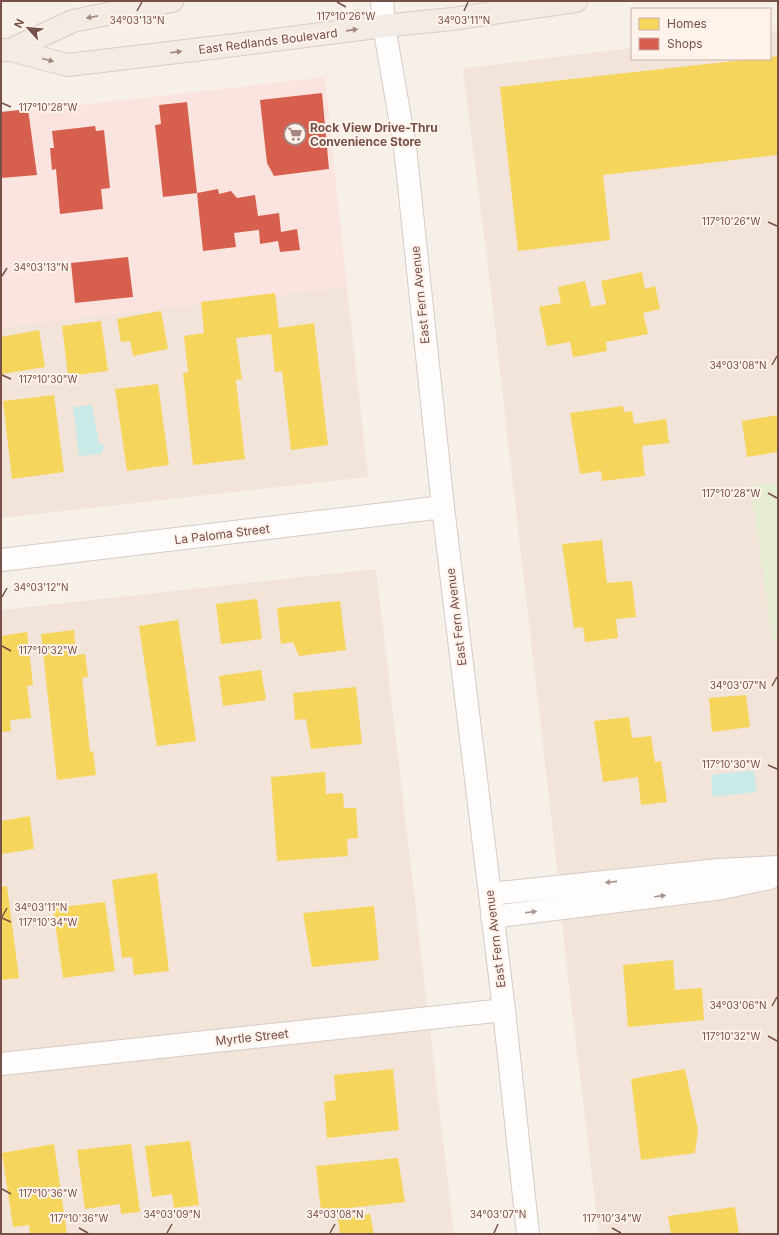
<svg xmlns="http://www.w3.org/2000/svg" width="779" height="1235" font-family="Inter,sans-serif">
	<rect width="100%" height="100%" fill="#f7f0e9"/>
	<g fill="#f3e4d9">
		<polygon points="778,30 778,1234 599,1234 565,952 555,850 488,266 463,72 466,68 632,48 632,59 770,59 770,32"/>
		<polygon points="347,287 368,477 1,518 1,327"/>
		<polygon points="376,569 454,1234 1,1234 1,610"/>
	</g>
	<polygon fill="#fbe4df" points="325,77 347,287 1,327 1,114"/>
	<polygon fill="#e7edd3" points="778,482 778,639 772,640 751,486"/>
	<g fill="#caeae7">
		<polygon points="92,405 99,443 105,446 101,454 79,456 73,407"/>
		<polygon points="754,770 757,792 713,797 711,775"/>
	</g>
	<g fill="#f6d55c">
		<polygon points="778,56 778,155 603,175 610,240 518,251 500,87 752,59 770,59 770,57"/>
		<polygon points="642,272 645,289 655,286 660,309 643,313 648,334 606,342 607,351 573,357 570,342 547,346 539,307 561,303 558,287 585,281 591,307 606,304 601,281"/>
		<polygon points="275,293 279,328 314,323 328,445 291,450 282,371 275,372 271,334 236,338 242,379 236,380 245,459 193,465 183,373 188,372 184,336 204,333 201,302"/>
		<polygon points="161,311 168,349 133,356 130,341 121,342 117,319"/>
		<polygon points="101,321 108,371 68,376 62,326"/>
		<polygon points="39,330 45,367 2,374 1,337"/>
		<polygon points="158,384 169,465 127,471 115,389"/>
		<polygon points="54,395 64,472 12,479 3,401"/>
		<polygon points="623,406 624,412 632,411 634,424 666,419 669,443 642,446 645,476 602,481 601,471 580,474 570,413"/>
		<polygon points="778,415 778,452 747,457 742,421"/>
		<polygon points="602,540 607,583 632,581 636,617 616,619 618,638 585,642 583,627 574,628 562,544"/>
		<polygon points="257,599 262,639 221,644 216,604"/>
		<polygon points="340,601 346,650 299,656 293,642 281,644 277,608"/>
		<polygon points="178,620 196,741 157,746 139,626"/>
		<polygon points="74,630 76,655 85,654 88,677 82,678 90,752 93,751 96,775 57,780 41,634"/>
		<polygon points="27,632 33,685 27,686 31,718 10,720 11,731 1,732 1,636"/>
		<polygon points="261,670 266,700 223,706 219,676"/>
		<polygon points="356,687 362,744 311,749 306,719 295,720 293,693"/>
		<polygon points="746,695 750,727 712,732 709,698"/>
		<polygon points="629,717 632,738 651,736 655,762 661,761 667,802 641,805 638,777 603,782 594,721"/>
		<polygon points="325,772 326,794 343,793 344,808 356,808 358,838 347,839 348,856 277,861 271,777"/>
		<polygon points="30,816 34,849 2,854 1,821"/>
		<polygon points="157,873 169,971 134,975 132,957 122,958 112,880"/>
		<polygon points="7,886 19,978 1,980 1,887"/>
		<polygon points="105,902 115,971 63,978 53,908"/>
		<polygon points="374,906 379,960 312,967 303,913"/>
		<polygon points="673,960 675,990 702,988 704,1020 628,1027 623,965"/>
		<polygon points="393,1069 399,1130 327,1138 324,1102 336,1100 334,1075"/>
		<polygon points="685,1069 698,1130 695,1153 641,1160 631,1079"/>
		<polygon points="190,1141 199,1205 174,1208 172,1194 152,1197 145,1146"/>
		<polygon points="54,1144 67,1234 30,1234 29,1225 13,1227 2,1153"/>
		<polygon points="131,1144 140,1212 121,1214 120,1204 85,1209 77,1150"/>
		<polygon points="398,1158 405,1202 321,1211 316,1166"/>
		<polygon points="735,1207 739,1234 671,1234 668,1216"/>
		<polygon points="370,1214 374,1234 340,1234 338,1219"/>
	</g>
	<g fill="#d6604d">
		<polygon points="322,93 329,169 274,176 267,163 260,100"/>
		<polygon points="187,102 197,193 163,197 155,125 161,124 159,105"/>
		<polygon points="28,109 37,175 1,178 1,112"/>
		<polygon points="95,126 96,131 104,130 110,188 101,189 103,209 60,214 56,169 52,170 50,148 54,148 52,131"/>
		<polygon points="218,189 219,194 231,191 237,198 255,195 258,216 279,213 281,232 297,229 300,250 280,252 278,241 260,244 259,230 234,233 236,247 203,251 197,193"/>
		<polygon points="128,257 133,297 75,303 71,263"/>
	</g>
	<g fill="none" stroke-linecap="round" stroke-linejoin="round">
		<g stroke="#d6cbc6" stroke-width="24">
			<g id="minor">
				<polyline points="382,1 384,26 405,147 443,507 504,1010 528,1234"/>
				<polyline points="1,560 443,507"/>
				<polyline points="490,894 719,870 778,867"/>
				<polyline points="492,917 722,888 770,878"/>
				<polyline points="1,1064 504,1010"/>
			</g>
		</g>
		<g stroke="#d9ccc8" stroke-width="24">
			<g id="major">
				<polyline points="4,50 10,50 73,21 172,1"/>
				<polyline points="10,50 68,65 227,46 384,26 452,19 576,1"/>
			</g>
		</g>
		<use href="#minor" stroke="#fefdfc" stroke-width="22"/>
		<use href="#major" stroke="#f3ebe4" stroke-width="22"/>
	</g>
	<defs><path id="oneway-solid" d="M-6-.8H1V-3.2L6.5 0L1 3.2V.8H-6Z"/></defs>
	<g fill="#a2867f">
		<use href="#oneway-solid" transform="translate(92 17) rotate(169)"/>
		<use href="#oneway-solid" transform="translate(352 30) rotate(-8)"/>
		<use href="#oneway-solid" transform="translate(176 52) rotate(-7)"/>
		<use href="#oneway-solid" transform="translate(48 60) rotate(15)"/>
	</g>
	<g fill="#ad9590">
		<use href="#oneway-solid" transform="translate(611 882) rotate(174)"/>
		<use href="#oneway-solid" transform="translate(660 896) rotate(-7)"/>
		<use href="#oneway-solid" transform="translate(531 912) rotate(-7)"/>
	</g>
	<path fill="none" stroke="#775048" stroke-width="1.5" d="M 337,2 L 346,7M 137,11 L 142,2M 464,11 L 468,2M 2,103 L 11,107M 768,222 L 777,226M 2,276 L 7,268M 772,365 L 777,356M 2,375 L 11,379M 768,493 L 777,498M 2,597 L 7,588M 2,646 L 11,651M 772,686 L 777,677M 768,765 L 777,769M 2,917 L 7,908M 2,918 L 11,922M 772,1006 L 777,997M 768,1036 L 777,1041M 2,1189 L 11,1194M 79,1228 L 88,1233M 612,1228 L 621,1233M 167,1233 L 172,1224M 330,1233 L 335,1224M 494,1233 L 498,1224"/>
	<defs>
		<g id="supermarket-ring" transform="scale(1.15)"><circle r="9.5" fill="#fff3eb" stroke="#a48880" stroke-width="1.5"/><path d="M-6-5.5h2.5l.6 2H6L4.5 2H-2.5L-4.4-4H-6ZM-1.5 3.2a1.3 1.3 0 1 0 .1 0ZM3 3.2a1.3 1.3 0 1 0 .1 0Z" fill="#a48880"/></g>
	</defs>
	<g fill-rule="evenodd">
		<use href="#supermarket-ring" x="295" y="134"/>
	</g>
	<g text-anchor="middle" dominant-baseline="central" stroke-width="4" stroke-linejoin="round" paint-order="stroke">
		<g font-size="12" fill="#775048" stroke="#fff3eb">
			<text transform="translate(268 41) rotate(-7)">East Redlands Boulevard</text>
			<text transform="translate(420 295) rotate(-96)">East Fern Avenue</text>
			<text transform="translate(222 534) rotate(-7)">La Paloma Street</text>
			<text transform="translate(456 617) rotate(-97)">East Fern Avenue</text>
			<text transform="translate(495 939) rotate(-97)">East Fern Avenue</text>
			<text transform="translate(252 1037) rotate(-6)">Myrtle Street</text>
		</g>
		<g font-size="12" font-weight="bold" fill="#775048" stroke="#fff3eb" text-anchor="start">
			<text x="310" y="127">Rock View Drive-Thru<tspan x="310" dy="14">Convenience Store</tspan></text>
		</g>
	</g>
	<g font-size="10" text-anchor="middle" fill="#775048" stroke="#fff3eb" stroke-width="4" stroke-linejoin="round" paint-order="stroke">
		<text x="346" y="20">117°10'26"W</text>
		<text x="137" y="24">34°03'13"N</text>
		<text x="464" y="24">34°03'11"N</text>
		<text x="48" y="111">117°10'28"W</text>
		<text x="731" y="225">117°10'26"W</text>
		<text x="41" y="271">34°03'13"N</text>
		<text x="738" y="369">34°03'08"N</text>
		<text x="48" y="383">117°10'30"W</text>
		<text x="731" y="497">117°10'28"W</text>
		<text x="41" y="591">34°03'12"N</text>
		<text x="48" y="654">117°10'32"W</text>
		<text x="738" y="689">34°03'07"N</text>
		<text x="731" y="768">117°10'30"W</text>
		<text x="41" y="911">34°03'11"N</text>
		<text x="48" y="926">117°10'34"W</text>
		<text x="738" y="1009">34°03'06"N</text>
		<text x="731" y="1040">117°10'32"W</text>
		<text x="48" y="1197">117°10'36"W</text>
		<text x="172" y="1218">34°03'09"N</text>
		<text x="335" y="1218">34°03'08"N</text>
		<text x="498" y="1218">34°03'07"N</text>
		<text x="79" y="1222">117°10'36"W</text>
		<text x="612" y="1222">117°10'34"W</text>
	</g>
	<rect width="779" height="1235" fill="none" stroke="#775048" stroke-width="4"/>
	<rect x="631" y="8" width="140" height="52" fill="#fff3eb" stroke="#c9b2aa"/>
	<rect x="639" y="18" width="20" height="12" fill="#f6d55c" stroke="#c9b2aa"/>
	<text x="667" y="28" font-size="12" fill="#775048">Homes</text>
	<rect x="639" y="38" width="20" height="12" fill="#d6604d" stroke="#c9b2aa"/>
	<text x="667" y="48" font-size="12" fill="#775048">Shops</text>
	<g transform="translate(28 28) rotate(297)" stroke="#fff3eb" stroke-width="3" paint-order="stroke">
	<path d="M0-3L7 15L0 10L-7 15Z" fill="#775048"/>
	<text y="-6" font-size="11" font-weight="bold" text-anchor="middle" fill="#775048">N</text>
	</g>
</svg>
